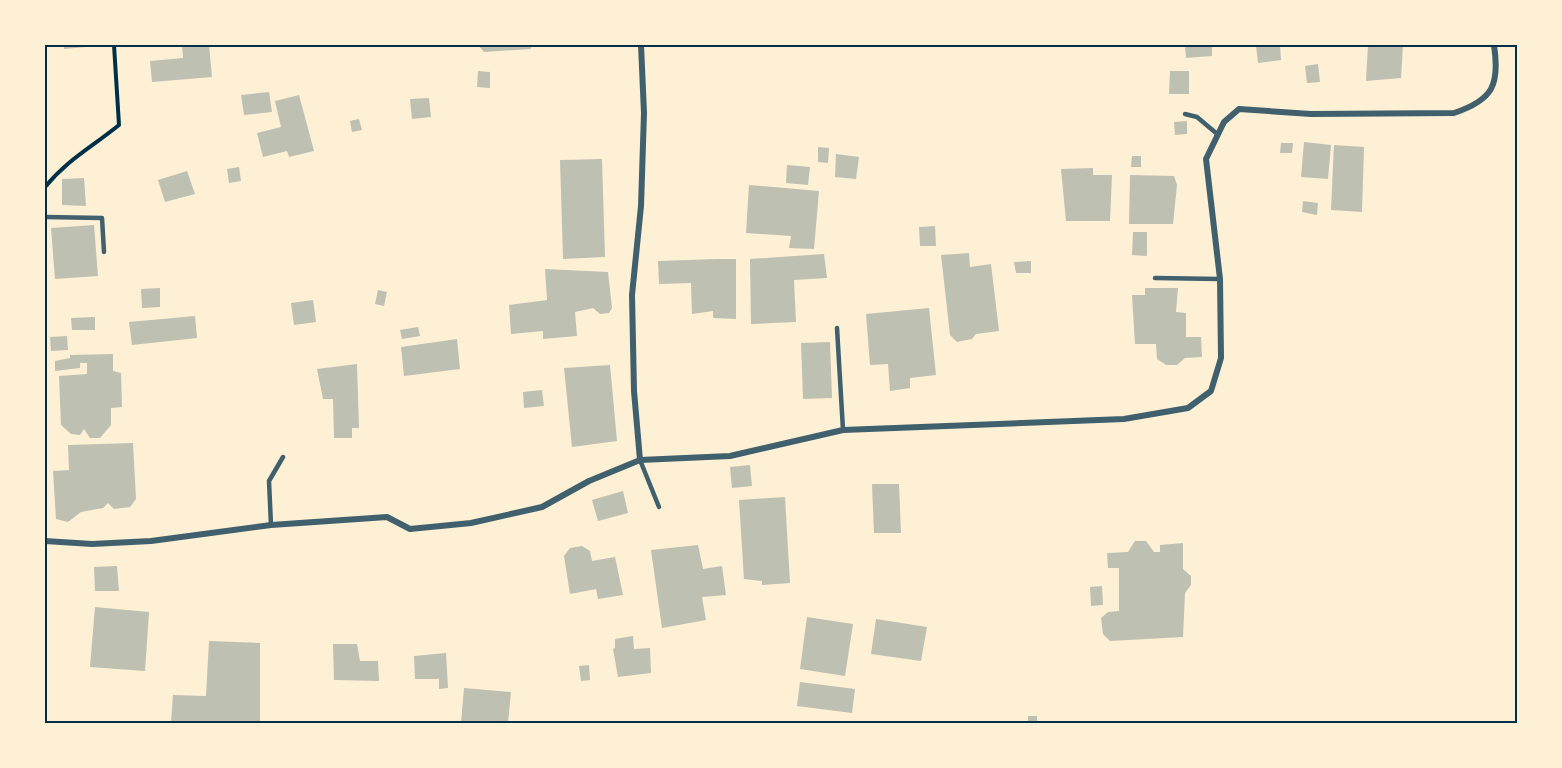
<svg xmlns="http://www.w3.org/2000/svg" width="1562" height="768" font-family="'Exo 2',sans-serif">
	<rect width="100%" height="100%" fill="#fdf0d5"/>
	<g fill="#bec0b2">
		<polygon points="64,45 86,45 86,47 64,49"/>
		<polygon points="182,45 209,45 212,77 152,82 150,61 183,58"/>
		<polygon points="478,45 531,45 531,49 484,52"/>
		<polygon points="1185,45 1212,45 1212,56 1186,58"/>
		<polygon points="1256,45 1280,45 1281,60 1258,63"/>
		<polygon points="1368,45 1403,45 1401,78 1366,81"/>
		<polygon points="1318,64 1320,82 1307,83 1305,66"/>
		<polygon points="478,71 490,72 490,88 477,87"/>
		<polygon points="1170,71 1189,71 1189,94 1169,94"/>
		<polygon points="269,92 272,112 244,115 241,95"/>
		<polygon points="299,95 314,151 289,157 287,151 263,157 257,133 281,127 275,101"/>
		<polygon points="429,98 431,117 412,119 410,99"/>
		<polygon points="359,119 362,130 352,132 350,121"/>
		<polygon points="1187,121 1187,134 1175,135 1174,122"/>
		<polygon points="1304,142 1331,145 1328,179 1301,177"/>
		<polygon points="1281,143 1293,143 1292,153 1280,153"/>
		<polygon points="1334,145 1364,147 1362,212 1331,210"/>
		<polygon points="818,147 829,148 828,163 818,162"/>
		<polygon points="836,154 859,157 856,179 835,177"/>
		<polygon points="1132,156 1141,156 1141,167 1131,167"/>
		<polygon points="602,159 605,257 563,259 560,160"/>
		<polygon points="787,165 810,167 808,185 786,183"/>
		<polygon points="239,167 241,181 229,183 227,169"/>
		<polygon points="1093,168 1093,175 1112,175 1110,221 1066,221 1061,169"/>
		<polygon points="187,171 195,194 165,202 158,180"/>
		<polygon points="1130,175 1174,176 1177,185 1173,224 1129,224"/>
		<polygon points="84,178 86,206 62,205 62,179"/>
		<polygon points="749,185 819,191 814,249 789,248 791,236 746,233"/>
		<polygon points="1303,201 1318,203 1317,215 1302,212"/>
		<polygon points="94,225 98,276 55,279 51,228"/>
		<polygon points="935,226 936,246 920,246 919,227"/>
		<polygon points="1133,232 1147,232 1147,256 1132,255"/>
		<polygon points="969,253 970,267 991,264 999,331 976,334 972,339 957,342 950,335 941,255"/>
		<polygon points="824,254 827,278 794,280 796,322 751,324 750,259"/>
		<polygon points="716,259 736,259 736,319 713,318 713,311 692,314 691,283 659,284 658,261"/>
		<polygon points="1031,261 1031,273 1016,273 1014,262"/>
		<polygon points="545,269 608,272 612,308 609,313 600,314 593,308 575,312 577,336 543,339 543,331 511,334 509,305 547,300"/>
		<polygon points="160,288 160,307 142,308 141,289"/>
		<polygon points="1145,288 1178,288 1176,312 1186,313 1186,337 1201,337 1202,357 1185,358 1177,365 1166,365 1157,359 1156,344 1135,344 1132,295 1145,295"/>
		<polygon points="378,290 387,292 384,306 375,304"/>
		<polygon points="313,300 316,322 294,325 291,303"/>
		<polygon points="929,308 936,375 910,378 910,388 890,391 888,364 870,365 866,314"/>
		<polygon points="195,316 197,338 132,345 129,322"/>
		<polygon points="95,317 95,330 72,330 71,318"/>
		<polygon points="418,327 420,336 402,339 400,330"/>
		<polygon points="67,336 68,350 51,351 50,337"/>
		<polygon points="457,339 460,369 404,376 401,347"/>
		<polygon points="830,342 832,398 803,399 801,343"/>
		<polygon points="113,354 113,371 121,373 122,407 111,408 111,425 100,438 90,438 84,429 80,435 71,434 61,425 59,376 87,374 87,363 80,363 80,368 55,371 55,361 70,358 70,355"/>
		<polygon points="357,364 359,428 352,428 352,438 334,438 333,399 323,399 317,369"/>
		<polygon points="610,365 617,441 572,447 564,368"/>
		<polygon points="542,390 544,406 524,408 523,392"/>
		<polygon points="133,443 136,499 130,507 114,509 108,503 103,508 81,512 68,522 56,519 53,471 69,470 68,445"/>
		<polygon points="750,465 752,486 732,488 730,467"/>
		<polygon points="872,484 899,484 901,533 874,533"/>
		<polygon points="623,491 628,513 598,521 592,500"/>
		<polygon points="785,497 790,583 762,585 762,581 744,579 739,500"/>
		<polygon points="1135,541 1146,541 1154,552 1160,552 1160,545 1183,543 1183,569 1191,576 1191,585 1185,593 1183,637 1110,641 1103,634 1101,618 1108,612 1119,611 1119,568 1108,568 1107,553 1128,552"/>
		<polygon points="698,545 703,569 722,566 726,595 702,597 706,620 662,628 651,550"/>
		<polygon points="582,546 590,551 592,561 615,557 623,595 598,599 596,589 570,594 564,556 570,548"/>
		<polygon points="117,566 119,591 95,591 94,567"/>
		<polygon points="1102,586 1103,605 1091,606 1090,587"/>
		<polygon points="95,607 149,612 145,671 90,667"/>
		<polygon points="807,617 853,624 845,676 800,669"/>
		<polygon points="876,619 927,627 921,661 871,654"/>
		<polygon points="633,636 634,649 650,648 651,673 618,677 613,649 615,648 615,639"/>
		<polygon points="209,641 260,643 260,723 171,722 173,695 206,696"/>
		<polygon points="333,644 357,644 360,661 378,661 379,681 334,680"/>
		<polygon points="446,653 448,688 439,689 439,679 415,679 414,656"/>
		<polygon points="589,665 590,680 581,681 579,666"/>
		<polygon points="800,682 855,689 852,713 797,706"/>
		<polygon points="464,688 511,692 508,723 461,723"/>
		<rect x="1028" y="716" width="9" height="7"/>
	</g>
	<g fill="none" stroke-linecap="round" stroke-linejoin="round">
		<path stroke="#003049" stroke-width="4" d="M 45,187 C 68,159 92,147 119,125 L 114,45"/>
		<g stroke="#3f606c" stroke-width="4.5">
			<polyline points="1185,114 1197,117 1216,133"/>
			<polyline points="45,217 102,218 104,252"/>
			<polyline points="1155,278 1220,279"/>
			<polyline points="837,328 843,430"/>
			<polyline points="640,460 659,507"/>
			<polyline points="271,525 269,481 283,457"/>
		</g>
		<g stroke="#3f606c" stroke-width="6">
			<polyline points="640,460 634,391 632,295 641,206 644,113 641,45"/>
			<path d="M 45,541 L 92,544 L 151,541 L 271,525 L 387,517 L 410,529 L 471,523 L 542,507 L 589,481 L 640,460 L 730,456 L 843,430 L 1124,419 L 1188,408 L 1211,391 L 1221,358 L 1220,279 L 1206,159 L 1224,122 L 1239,109 L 1311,114 L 1454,113 C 1493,100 1500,85 1494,45"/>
		</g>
	</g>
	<rect width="1562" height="768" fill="none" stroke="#fdf0d5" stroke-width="93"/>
	<rect x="46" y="46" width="1470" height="676" fill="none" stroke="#003049" stroke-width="2"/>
</svg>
